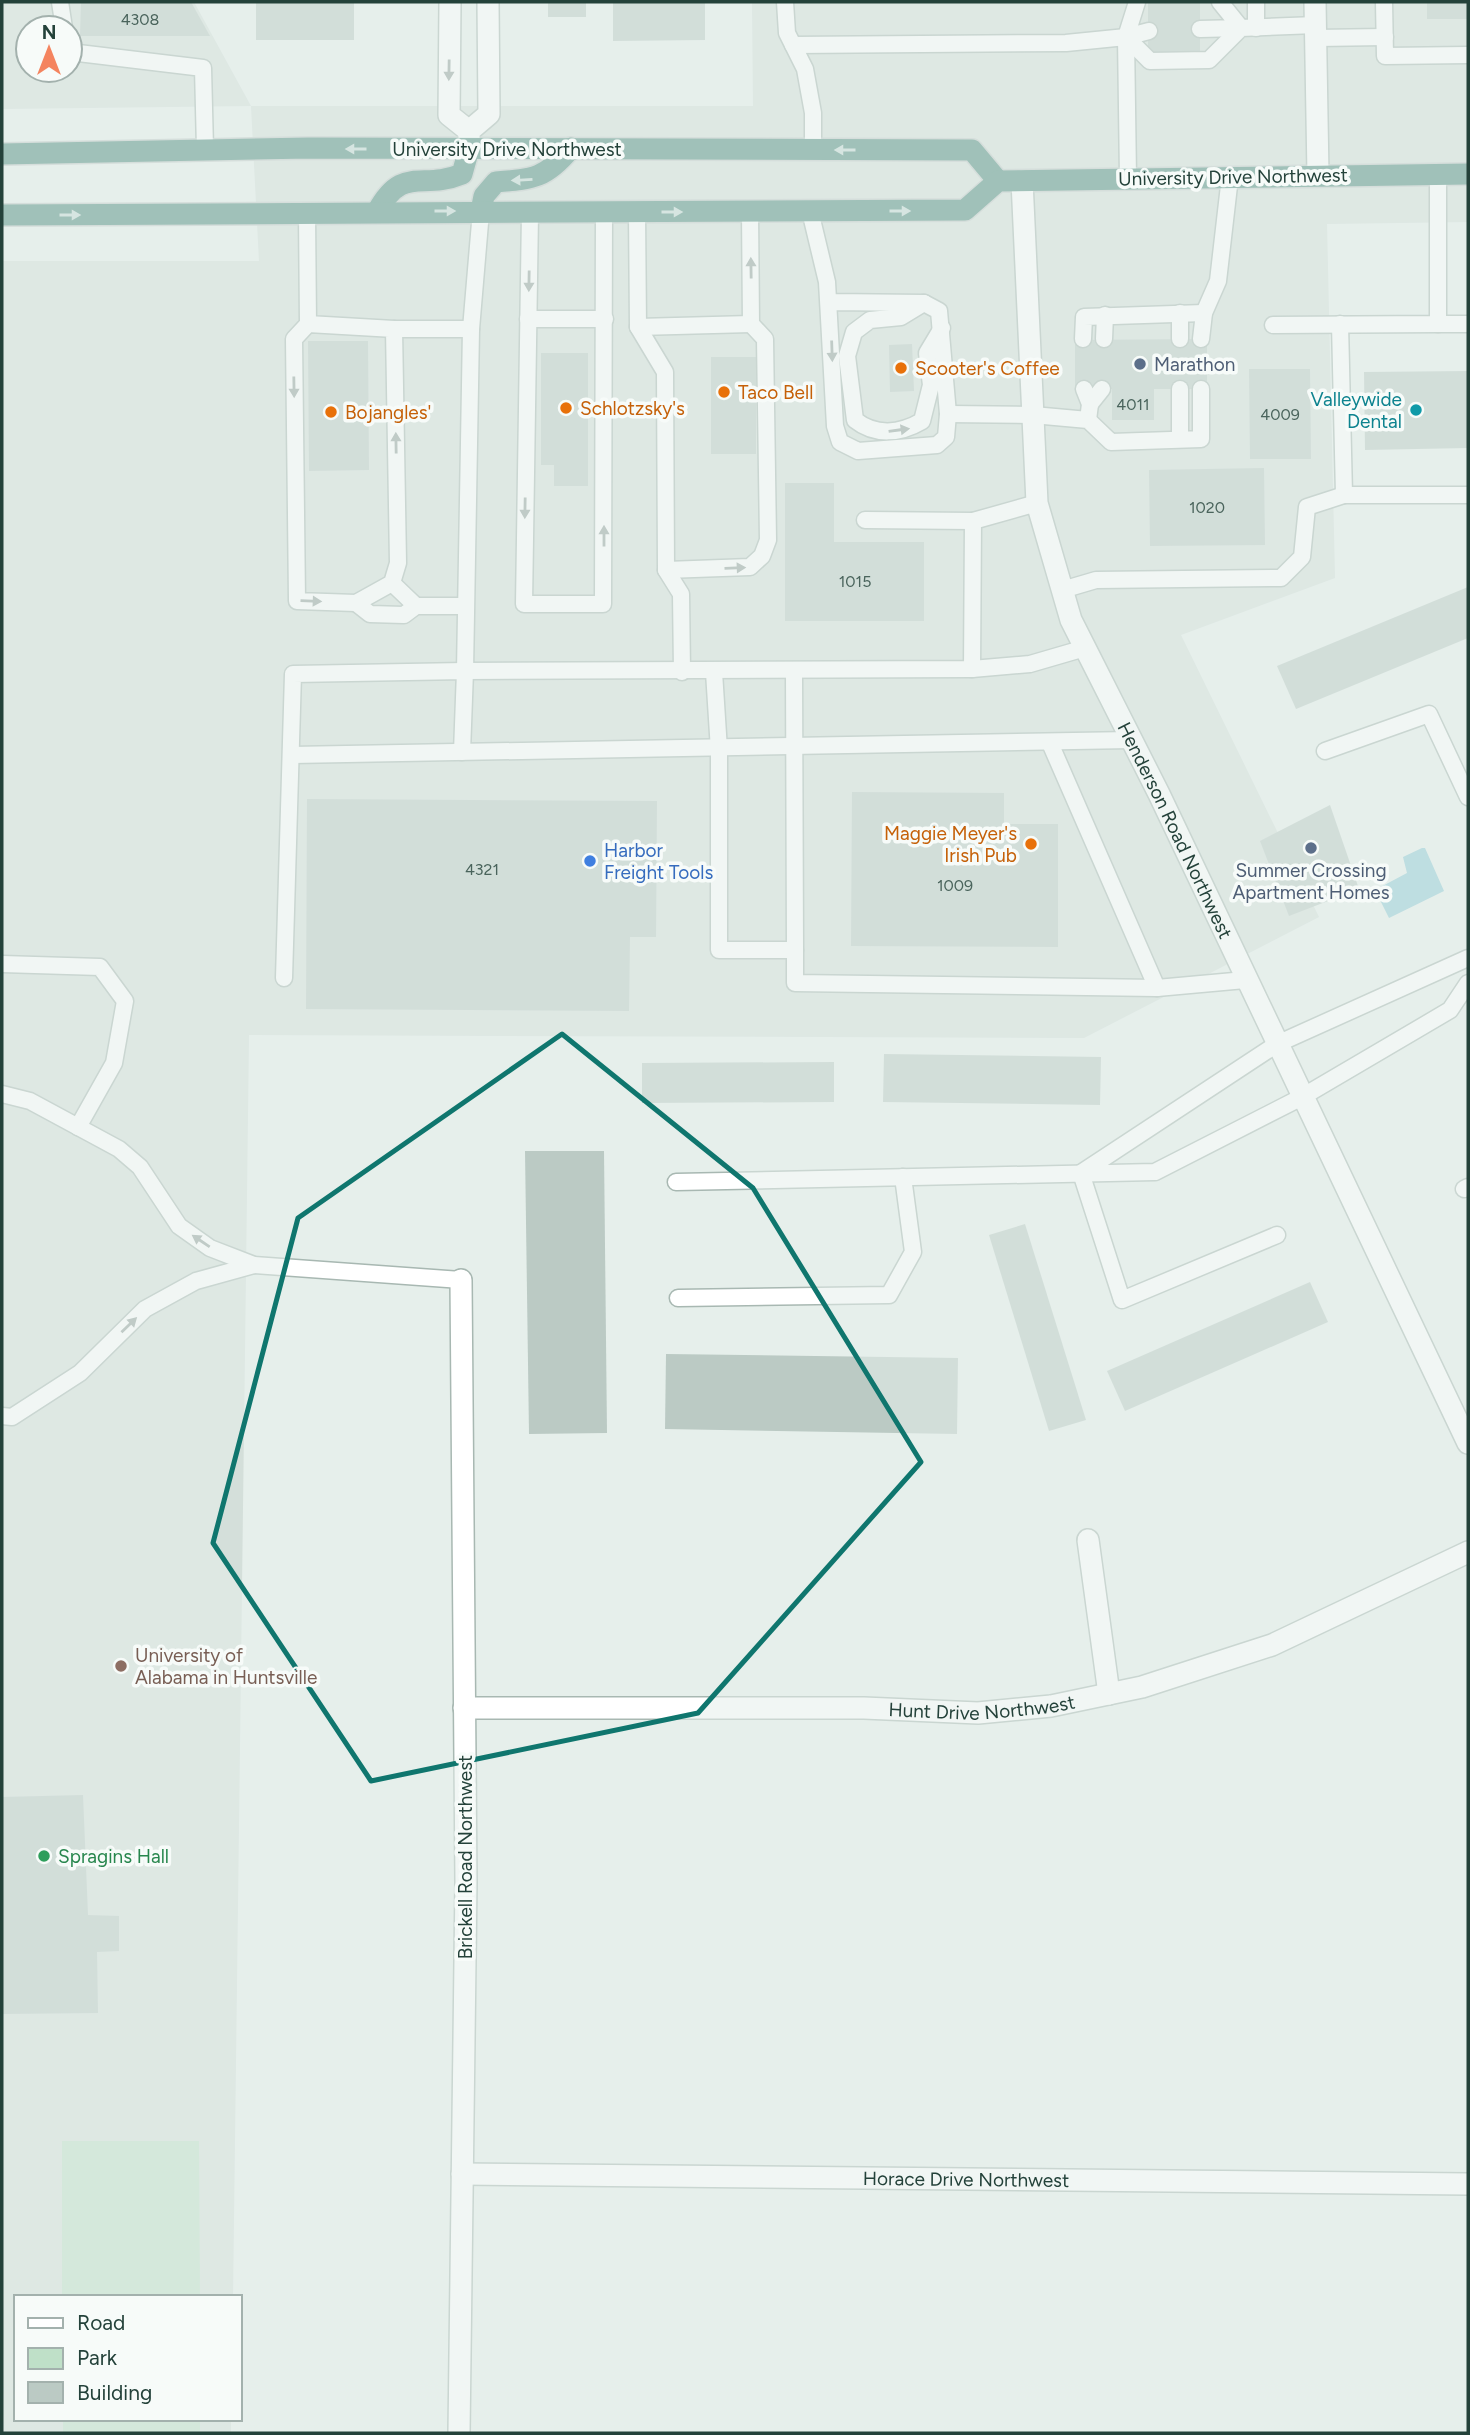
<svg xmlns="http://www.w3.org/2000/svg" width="1470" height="2435" font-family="Figtree,sans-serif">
	<rect width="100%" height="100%" fill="#e6efeb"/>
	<path fill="#d4dfda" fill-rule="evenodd" d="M 2,2 L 194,2 L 251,106 L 753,106 L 752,2 L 1468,2 L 1468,222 L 1327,224 L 1335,578 L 1181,635 L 1319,917 L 1084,1038 L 249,1035 L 233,2297 L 16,2297 L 16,2419 L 231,2419 L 231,2433 L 2,2433 L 2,261 L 259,261 L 251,106 L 2,109 ZM 28,28 L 70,28 L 70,70 L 28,70 Z"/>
	<g fill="#bfe0c8">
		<polygon points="62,2141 199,2141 200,2297 62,2297"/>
		<rect x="63" y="2419" width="137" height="14"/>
	</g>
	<polygon fill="#8ec9d4" points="1422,848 1425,848 1444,891 1389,918 1375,890 1407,873 1403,857"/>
	<g fill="#bbcac4">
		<polygon points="81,2 191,2 210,36 80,36"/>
		<rect x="256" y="2" width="98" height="38"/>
		<rect x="548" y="2" width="38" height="15"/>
		<polygon points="613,2 705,2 705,40 613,41"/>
		<rect x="1148" y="2" width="52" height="50"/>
		<rect x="1427" y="2" width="41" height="17"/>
		<polygon points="1207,339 1207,389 1154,389 1154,420 1112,420 1112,389 1075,389 1075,340"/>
		<polygon points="308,341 368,341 369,470 309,471"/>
		<polygon points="912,344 914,391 890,392 889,345"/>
		<polygon points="541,353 588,353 588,486 554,486 554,465 541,465"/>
		<rect x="711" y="357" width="45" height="97"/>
		<polygon points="1249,369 1310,369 1311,459 1250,459"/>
		<polygon points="1468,371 1468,448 1365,450 1364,372"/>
		<polygon points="1264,468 1265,545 1150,546 1149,470"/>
		<polygon points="785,483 834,483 834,542 924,542 924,621 785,621"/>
		<polygon points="1468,587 1468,638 1296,709 1277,666"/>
		<polygon points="852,792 1004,793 1004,824 1058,824 1058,947 851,946"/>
		<polygon points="307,799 657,801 656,937 630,937 629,1011 306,1009"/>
		<polygon points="1330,805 1359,889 1289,916 1260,841"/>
		<polygon points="884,1054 1101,1057 1100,1105 883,1102"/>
		<polygon points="834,1062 834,1102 642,1103 642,1063"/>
		<polygon points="525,1151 604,1151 607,1433 529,1434"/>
		<polygon points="1025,1224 1086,1420 1049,1431 989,1235"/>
		<polygon points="1310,1282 1328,1322 1125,1411 1107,1371"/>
		<polygon points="666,1354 958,1358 957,1434 665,1429"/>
		<polygon points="83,1795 88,1915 119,1916 119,1951 97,1952 98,2013 2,2014 2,1797"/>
	</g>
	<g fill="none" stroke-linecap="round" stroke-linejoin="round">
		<g stroke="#a8b8b2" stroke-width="19">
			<g id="service">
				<polyline points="60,2 64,28"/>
				<polyline points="785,2 787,33 805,69 813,113 813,150"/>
				<polyline points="1137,2 1126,37 1149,31"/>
				<polyline points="1256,2 1256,28"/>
				<polyline points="1384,2 1385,56 1468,55"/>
				<polyline points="1200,29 1241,28 1220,2"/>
				<polyline points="1126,37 1150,61 1209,60 1241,28 1316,25"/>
				<polyline points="1126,37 1128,178"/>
				<polyline points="1316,38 1385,37"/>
				<polyline points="793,45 1066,43 1126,37"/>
				<polyline points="70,52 203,68 205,149"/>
				<polyline points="481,211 471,329 465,671 972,669 1030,664 1085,648"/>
				<polyline points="810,211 827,282 835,426 840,442 858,451 937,445 946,437 948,414 939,311 924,303 830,302"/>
				<polyline points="637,212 638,327 665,372 666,570 681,594 682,672"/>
				<polyline points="530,213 524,604 603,604 604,212"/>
				<polyline points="307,214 308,324 294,339 297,601 356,603 392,583 398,563 394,329 308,324"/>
				<path d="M 924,303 L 901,317 L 870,320 L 854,332 L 847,356 L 855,420 C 875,436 900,434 922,421 L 931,385 L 927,353 L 942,328"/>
				<polyline points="1180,313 1180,339"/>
				<polyline points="528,319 605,319"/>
				<polyline points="1340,324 1344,495 1468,495"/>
				<polyline points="1438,324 1468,324"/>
				<polyline points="1273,325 1438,324 1438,174"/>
				<polyline points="638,327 751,324"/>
				<polyline points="394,329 471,329"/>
				<polyline points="1083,339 1084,317 1204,313"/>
				<polyline points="1104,339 1105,315"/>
				<polyline points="1201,339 1204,313 1218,281 1230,177"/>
				<polyline points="1084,389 1090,404 1088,420"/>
				<polyline points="1090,404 1102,389"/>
				<polyline points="948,414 1033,415 1088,420 1111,442 1201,439 1201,389"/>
				<polyline points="1180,439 1180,389"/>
				<polyline points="865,520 973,521"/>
				<polyline points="666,570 750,567 762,556 768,540 765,339 751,324 750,211"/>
				<polyline points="392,583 416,606"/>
				<polyline points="1062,590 1096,580 1281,578 1302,557 1307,507 1344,495"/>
				<polyline points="356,603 370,614 404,615 416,606 465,606"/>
				<polyline points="972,669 973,521 1037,503"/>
				<polyline points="714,672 719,750 719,950 795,950 794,671"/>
				<polyline points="1050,743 1157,988 1245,980"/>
				<polyline points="1325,751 1429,714 1468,797"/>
				<polyline points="292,755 1131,740"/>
				<polyline points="795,950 795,983 1157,988"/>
				<polyline points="2,964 100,967 125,1001 114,1063 78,1127"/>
				<polyline points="284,978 293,674 465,671 462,752"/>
				<polyline points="2,1094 30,1101 119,1149 140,1167 179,1226 210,1248 254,1265 461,1280"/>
				<polyline points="676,1182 1155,1172 1302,1097 1450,1010 1468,983"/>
				<polyline points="1464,1189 1468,1187"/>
				<polyline points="1277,1235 1122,1300 1081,1173 1277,1044 1468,958"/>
				<polyline points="678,1298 889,1295 913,1252 903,1177"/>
				<polyline points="2,1416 12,1417 80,1373 145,1309 196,1281 254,1265"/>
			</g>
		</g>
		<g stroke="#a8b8b2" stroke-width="24">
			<g id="minor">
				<polyline points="450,2 449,115 469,131"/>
				<polyline points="1315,2 1318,175"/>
				<polyline points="469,149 469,131 489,114 488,2"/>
				<path id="s1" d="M 1022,181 L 1037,503 L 1071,620 L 1159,794 L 1468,1443"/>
				<polyline points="1088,1540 1109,1694"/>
				<path id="s2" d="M 464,1708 L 864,1708 L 978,1713 L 1051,1706 L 1142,1687 L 1272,1645 L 1468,1552"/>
				<path id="s3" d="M 462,2174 L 1468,2184"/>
				<polyline points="459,2433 466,1882 461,1280"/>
			</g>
		</g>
		<g stroke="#c2cac8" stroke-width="24">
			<g id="trunk">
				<polyline points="2,154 309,148 972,150 998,181"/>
				<path d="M 481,211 L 484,196 L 496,182 C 534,179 546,178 571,148"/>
				<path d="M 377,212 C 403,164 421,191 462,174 L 469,149"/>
				<polyline points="2,215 965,210 998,181 1468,174"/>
			</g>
		</g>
		<use href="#service" stroke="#fff" stroke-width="16"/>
		<use href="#minor" stroke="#fff" stroke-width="21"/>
		<use href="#trunk" stroke="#4c8a7c" stroke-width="21"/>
	</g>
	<defs><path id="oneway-solid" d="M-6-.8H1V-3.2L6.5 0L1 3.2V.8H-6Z" transform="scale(1.75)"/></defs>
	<g fill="#92a09c">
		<use href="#oneway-solid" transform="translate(449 70) rotate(91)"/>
		<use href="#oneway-solid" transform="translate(751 268) rotate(-91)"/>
		<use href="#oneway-solid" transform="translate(529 281) rotate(91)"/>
		<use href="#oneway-solid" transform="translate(832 351) rotate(88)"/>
		<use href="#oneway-solid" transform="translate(294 387) rotate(89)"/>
		<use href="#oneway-solid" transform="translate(899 430) rotate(-8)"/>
		<use href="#oneway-solid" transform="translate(396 443) rotate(-91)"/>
		<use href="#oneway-solid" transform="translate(525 508) rotate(91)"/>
		<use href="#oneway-solid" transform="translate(604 536) rotate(-90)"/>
		<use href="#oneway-solid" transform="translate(735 568) rotate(-2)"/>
		<use href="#oneway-solid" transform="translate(311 601) rotate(2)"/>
		<use href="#oneway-solid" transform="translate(201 1241) rotate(-146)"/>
		<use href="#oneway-solid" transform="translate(129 1325) rotate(-44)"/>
	</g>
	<g fill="#c4d9d4">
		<use href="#oneway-solid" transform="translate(356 149) rotate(-180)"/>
		<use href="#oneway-solid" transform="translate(845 150) rotate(-180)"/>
		<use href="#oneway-solid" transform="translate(522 180) rotate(177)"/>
		<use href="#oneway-solid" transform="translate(445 211)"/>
		<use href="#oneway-solid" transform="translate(900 211)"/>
		<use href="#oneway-solid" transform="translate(672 212)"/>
		<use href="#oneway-solid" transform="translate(70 215)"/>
	</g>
	<path d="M0 0H1470V2435H0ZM 562,1034 L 753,1188 L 921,1462 L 698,1713 L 371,1781 L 213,1543 L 298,1218 Z" fill="#e6efeb" fill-opacity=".55" fill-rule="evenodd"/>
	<path fill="none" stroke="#0f766e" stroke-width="5" stroke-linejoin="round" d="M 562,1034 L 753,1188 L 921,1462 L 698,1713 L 371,1781 L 213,1543 L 298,1218 Z"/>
	<g fill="#5c6f8a" stroke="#f7fbf9" stroke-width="2.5">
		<circle cx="1140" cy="364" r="7"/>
		<circle cx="1311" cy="848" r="7"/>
	</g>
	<g fill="#e8710a" stroke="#f7fbf9" stroke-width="2.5">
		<circle cx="901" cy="368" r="7"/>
		<circle cx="724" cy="392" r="7"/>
		<circle cx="566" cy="408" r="7"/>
		<circle cx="331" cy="412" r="7"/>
		<circle cx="1031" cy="844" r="7"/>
	</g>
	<circle fill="#0f9aa8" stroke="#f7fbf9" stroke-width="2.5" cx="1416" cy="410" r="7"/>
	<circle fill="#3f7fe0" stroke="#f7fbf9" stroke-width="2.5" cx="590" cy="861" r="7"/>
	<circle fill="#8d6e63" stroke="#f7fbf9" stroke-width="2.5" cx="121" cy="1666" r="7"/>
	<circle fill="#2e9e5b" stroke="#f7fbf9" stroke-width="2.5" cx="44" cy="1856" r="7"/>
	<g text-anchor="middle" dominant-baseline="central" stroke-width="7" stroke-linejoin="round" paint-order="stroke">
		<g font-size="16" fill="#4a645c">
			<text x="140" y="19">4308</text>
			<text x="1133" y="404">4011</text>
			<text x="1280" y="414">4009</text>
			<text x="1207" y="507">1020</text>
			<text x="855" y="581">1015</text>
			<text x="482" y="869">4321</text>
			<text x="955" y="885">1009</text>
		</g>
		<g font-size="19" fill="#24423a" stroke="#f7fbf9">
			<text x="507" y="149">University Drive Northwest</text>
			<text transform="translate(1233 177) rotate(-1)">University Drive Northwest</text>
			<text stroke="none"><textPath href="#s1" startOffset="679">Henderson Road Northwest</textPath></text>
			<text stroke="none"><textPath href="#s2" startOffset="518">Hunt Drive Northwest</textPath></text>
			<text transform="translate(465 1857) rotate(-90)">Brickell Road Northwest</text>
			<text stroke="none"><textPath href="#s3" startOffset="504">Horace Drive Northwest</textPath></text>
		</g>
		<g font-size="19" fill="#4e5e75" stroke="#f7fbf9" text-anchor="start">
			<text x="1154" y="364">Marathon</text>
			<text x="1311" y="870" text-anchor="middle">Summer Crossing<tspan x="1311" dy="22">Apartment Homes</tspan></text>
		</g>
		<g font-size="19" fill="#c56008" stroke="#f7fbf9" text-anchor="start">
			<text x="915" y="368">Scooter's Coffee</text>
			<text x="738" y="392">Taco Bell</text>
			<text x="580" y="408">Schlotzsky's</text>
			<text x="345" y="412">Bojangles'</text>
			<text x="1017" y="833" text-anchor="end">Maggie Meyer's<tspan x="1017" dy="22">Irish Pub</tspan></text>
		</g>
		<g font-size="19" fill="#0d838f" stroke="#f7fbf9" text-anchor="end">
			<text x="1402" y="399">Valleywide<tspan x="1402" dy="22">Dental</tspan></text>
		</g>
		<g font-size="19" fill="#366cbe" stroke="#f7fbf9" text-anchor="start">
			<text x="604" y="850">Harbor<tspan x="604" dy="22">Freight Tools</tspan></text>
		</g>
		<g font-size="19" fill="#785e54" stroke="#f7fbf9" text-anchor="start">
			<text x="135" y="1655">University of<tspan x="135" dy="22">Alabama in Huntsville</tspan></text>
		</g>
		<g font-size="19" fill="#27864d" stroke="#f7fbf9" text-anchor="start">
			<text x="58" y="1856">Spragins Hall</text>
		</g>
	</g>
	<rect width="1470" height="2435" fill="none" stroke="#24423a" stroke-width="7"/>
	<rect x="14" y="2295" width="228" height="126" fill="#f7fbf9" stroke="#a3b1ad" stroke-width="2"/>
	<rect x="28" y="2318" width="35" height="10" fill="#ffffff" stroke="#a3b1ad" stroke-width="2"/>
	<text x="77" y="2330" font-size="21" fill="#24423a">Road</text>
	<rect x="28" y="2348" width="35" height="21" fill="#bfe0c8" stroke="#a3b1ad" stroke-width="2"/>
	<text x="77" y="2365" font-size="21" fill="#24423a">Park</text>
	<rect x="28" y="2382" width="35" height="21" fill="#bbcac4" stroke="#a3b1ad" stroke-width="2"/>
	<text x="77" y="2400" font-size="21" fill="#24423a">Building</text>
	<g transform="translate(49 49)"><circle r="33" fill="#f7fbf9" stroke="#a3b1ad" stroke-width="2"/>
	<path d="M0-5L12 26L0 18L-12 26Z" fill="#f4845f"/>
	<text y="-10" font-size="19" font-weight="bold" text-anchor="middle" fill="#24423a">N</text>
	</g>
</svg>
